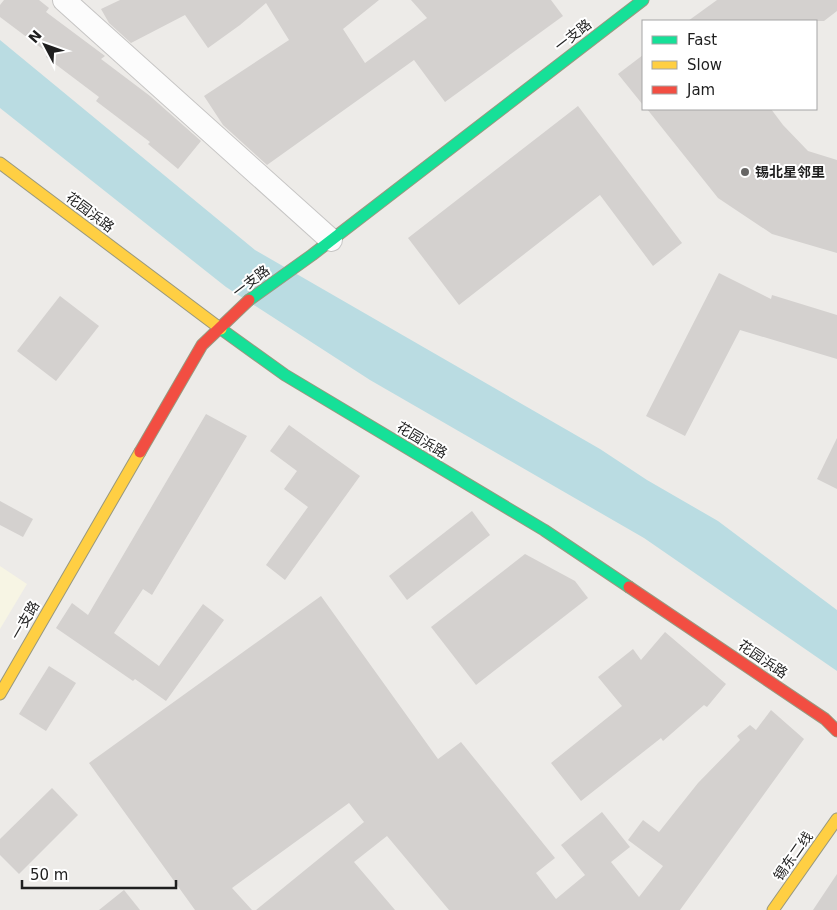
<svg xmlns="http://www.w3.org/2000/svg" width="837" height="910" font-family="'DejaVu Sans','Noto Sans SC',sans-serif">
	<rect width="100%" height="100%" fill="#edebe8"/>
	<polygon fill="#f7f5e4" points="0,566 27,584 0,629"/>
	<polygon fill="#badce2" points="0,40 255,250 600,449 647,480 718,521 837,610 837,671 644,538 370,380 226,287 0,108"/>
	<g fill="#d4d1cf">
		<polygon points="4,0 39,0 49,8 46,12 105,56 101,59 150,96 201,141 178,169 148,144 150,142 96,101 99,97 46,57 48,53 0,17 0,5"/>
		<polygon points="120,0 379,0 343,29 365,63 427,18 411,0 551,0 563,16 445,102 414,60 267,165 223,125 204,96 289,40 266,3 240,25 208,48 185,15 131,43 109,23 101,9"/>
		<polygon points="717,0 837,0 837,11 824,21 688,21"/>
		<polygon points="643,55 643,105 618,74"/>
		<polygon points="578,106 682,243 653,266 600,195 459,305 408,238"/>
		<polygon points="647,109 771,109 783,125 808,151 837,160 837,253 772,234 718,198"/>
		<polygon points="719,273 771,299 772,295 837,315 837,359 740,330 685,436 646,416"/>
		<polygon points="60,296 99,326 56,381 17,351"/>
		<polygon points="206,414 247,436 152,595 143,589 114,633 159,666 203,604 224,620 166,701 135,679 133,681 56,628 72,603 88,615"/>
		<polygon points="289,425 360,476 285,580 266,565 308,507 284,489 297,471 270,451"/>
		<polygon points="837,438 837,489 817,479"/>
		<polygon points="0,501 33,519 23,537 0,525"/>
		<polygon points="472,511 490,535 407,600 389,576"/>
		<polygon points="525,554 575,581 588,598 476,685 431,627"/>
		<polygon points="321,596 438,759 461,742 555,858 536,873 556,899 585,875 561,845 602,812 630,847 611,862 639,897 663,866 628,840 643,820 659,832 698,783 740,740 737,736 750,725 756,730 771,710 804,739 680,910 449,910 387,836 354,862 395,910 256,910 364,822 349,803 232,888 252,910 195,910 89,763"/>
		<polygon points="665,632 726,684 707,707 704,705 663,741 661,738 581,801 551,763 622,706 598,677 633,649 641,660"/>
		<polygon points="49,666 76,683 46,731 19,714"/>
		<polygon points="52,788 78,815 19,874 0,855 0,839"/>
		<polygon points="837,874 837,910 813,910"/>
		<polygon points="124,890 140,910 99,910"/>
	</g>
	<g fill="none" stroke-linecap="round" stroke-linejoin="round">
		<g stroke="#c6c5c4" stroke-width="24">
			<polyline id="street" points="64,0 331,240"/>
		</g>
		<g stroke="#98987f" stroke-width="13">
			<g id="fast">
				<polyline points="249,300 312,255 643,0"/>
				<polyline points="221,329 285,375 544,530 629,587"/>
			</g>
		</g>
		<g stroke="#98987f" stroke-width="13">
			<g id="slow">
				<polyline points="0,163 221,329"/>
				<polyline points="0,694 140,452"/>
				<polyline points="773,910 837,819"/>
			</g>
		</g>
		<g stroke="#98987f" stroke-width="13">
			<g id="jam">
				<polyline points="140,452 202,345 249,300"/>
				<polyline points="629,587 825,719 837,731"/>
			</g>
		</g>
		<use href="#street" stroke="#fcfcfc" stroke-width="22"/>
		<use href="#fast" stroke="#16e098" stroke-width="11"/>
		<use href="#slow" stroke="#ffcf43" stroke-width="11"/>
		<use href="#jam" stroke="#f24e42" stroke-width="11"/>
	</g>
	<circle fill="#676665" stroke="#fff" stroke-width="2" cx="745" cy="172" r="5"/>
	<g text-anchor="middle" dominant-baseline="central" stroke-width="4" stroke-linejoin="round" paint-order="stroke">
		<g font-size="14" fill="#1f1f1f" stroke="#fff">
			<text transform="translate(573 35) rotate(-38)">一支路</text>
			<text transform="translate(90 212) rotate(37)">花园浜路</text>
			<text transform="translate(251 281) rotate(-37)">一支路</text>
			<text transform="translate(422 440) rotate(31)">花园浜路</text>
			<text transform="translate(25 620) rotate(-60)">一支路</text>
			<text transform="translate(763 659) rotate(34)">花园浜路</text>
			<text transform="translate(793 856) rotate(-55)">锡东二线</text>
		</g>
		<g font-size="14" font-weight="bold" fill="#1f1f1f" stroke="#fff" text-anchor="start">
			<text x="755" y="172">锡北星邻里</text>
		</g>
	</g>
	<rect x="642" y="20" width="175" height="90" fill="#ffffff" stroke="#a5a5a5"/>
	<rect x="652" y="36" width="25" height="8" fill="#16e098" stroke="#a5a5a5"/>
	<text x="687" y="45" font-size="15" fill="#1f1f1f">Fast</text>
	<rect x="652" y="61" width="25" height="8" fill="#ffcf43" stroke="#a5a5a5"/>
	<text x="687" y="70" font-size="15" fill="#1f1f1f">Slow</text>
	<rect x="652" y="86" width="25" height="8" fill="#f24e42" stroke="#a5a5a5"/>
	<text x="687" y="95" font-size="15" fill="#1f1f1f">Jam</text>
	<g transform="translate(45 45) rotate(311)" stroke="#ffffff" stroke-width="4" paint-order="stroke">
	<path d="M0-4L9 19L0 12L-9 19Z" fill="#1f1f1f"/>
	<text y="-8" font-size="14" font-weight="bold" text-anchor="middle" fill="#1f1f1f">N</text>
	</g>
	<path d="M22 880v8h154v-8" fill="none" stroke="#1f1f1f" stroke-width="2.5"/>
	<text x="30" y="880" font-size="15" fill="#1f1f1f" stroke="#ffffff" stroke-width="4" paint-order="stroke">50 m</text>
</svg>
